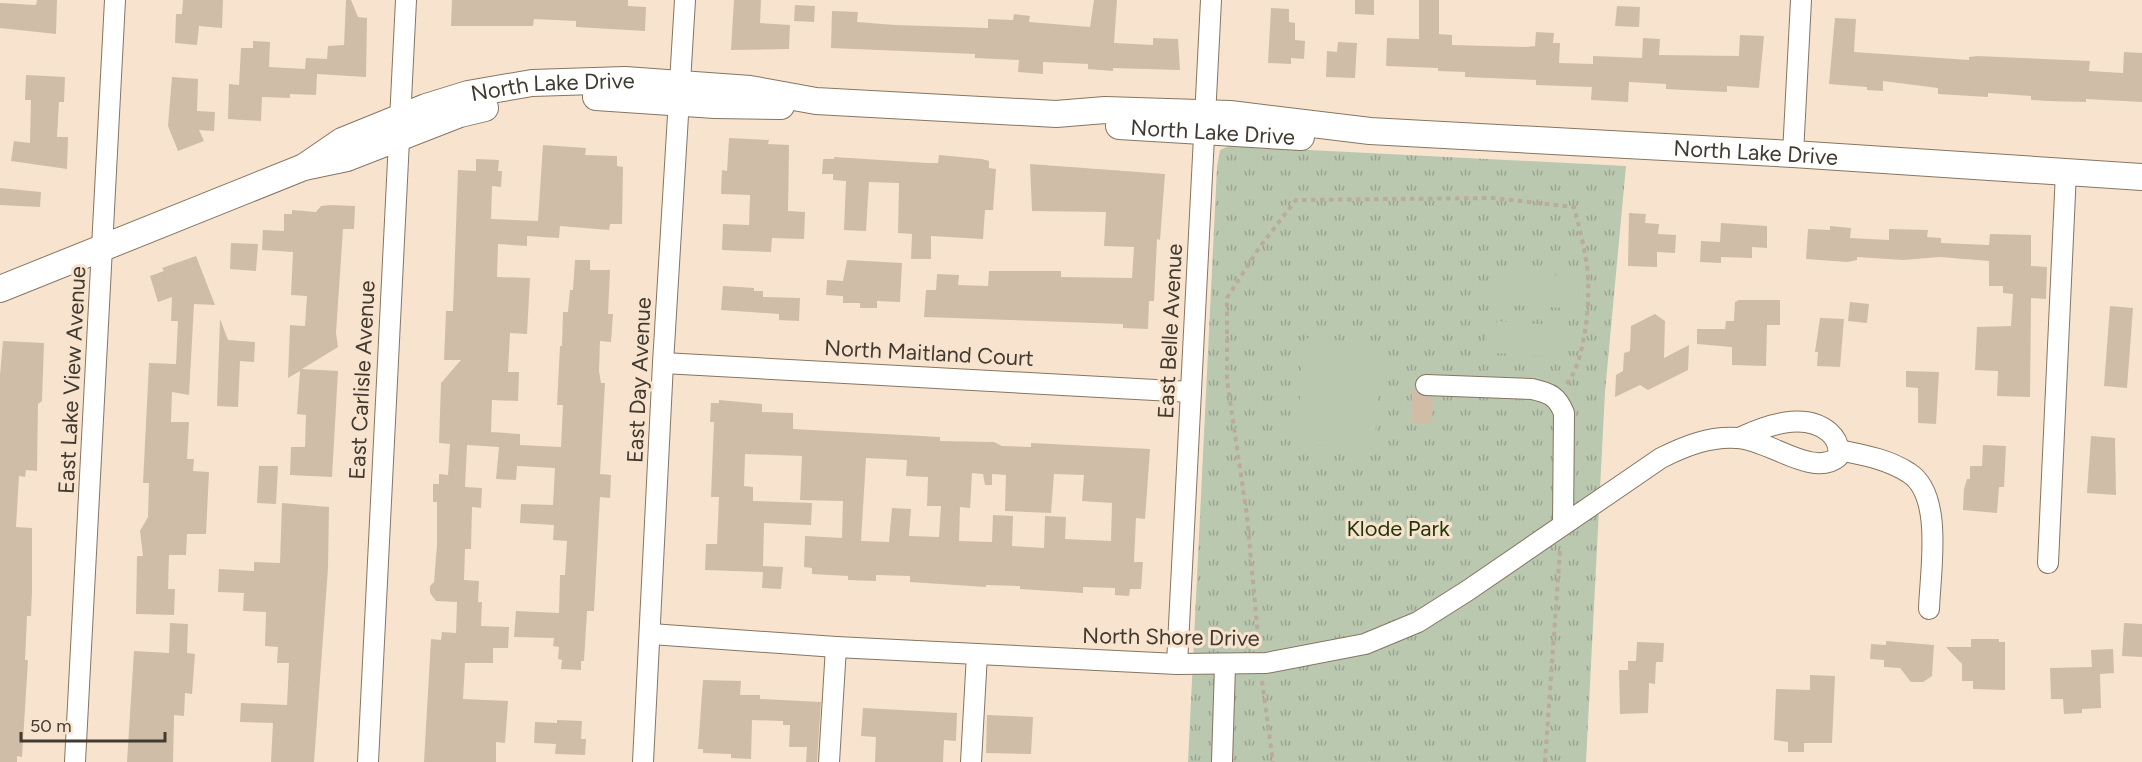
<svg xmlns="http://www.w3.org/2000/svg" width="2142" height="762" font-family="Figtree,sans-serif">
	<defs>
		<pattern id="grass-tufts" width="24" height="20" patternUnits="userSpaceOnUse" patternTransform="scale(1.5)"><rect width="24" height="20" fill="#bac8b0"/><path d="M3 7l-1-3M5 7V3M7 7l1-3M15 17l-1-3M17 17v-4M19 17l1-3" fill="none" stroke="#99a390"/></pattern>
	</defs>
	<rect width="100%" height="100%" fill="#f8e4ce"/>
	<polygon fill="url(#grass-tufts)" points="1229,146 1626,166 1605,392 1586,762 1188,762 1217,167 1220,150"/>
	<g fill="#bac8b0">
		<polygon points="1500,272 1569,276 1569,283 1579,284 1578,301 1568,301 1567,308 1498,304 1499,297 1488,296 1490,279 1500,279"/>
		<polygon points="1497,321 1566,326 1566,332 1576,333 1575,351 1565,350 1564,357 1495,353 1496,346 1486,346 1487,328 1496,328"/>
		<polygon points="1305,338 1383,344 1374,449 1296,444"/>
	</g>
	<g fill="#cfbda7" fill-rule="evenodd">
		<polygon points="37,0 57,0 56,34 0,28 0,3 36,5"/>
		<polygon points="183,0 223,0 222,28 199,26 197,45 175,43 176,14 182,14"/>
		<polygon points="346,0 351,0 358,17 367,18 366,77 317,74 316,95 290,94 290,98 262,97 261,121 228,119 229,84 239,85 241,48 253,48 253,41 270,42 269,67 305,69 306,58 327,59 328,46 344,45"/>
		<polygon points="452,0 628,0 628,6 646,7 645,31 576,27 576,21 534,19 533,26 451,26"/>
		<polygon points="734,0 761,0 760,23 790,25 789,49 731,50"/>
		<polygon points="1094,0 1117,0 1114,43 1153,45 1153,38 1178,39 1180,70 1113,68 1113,71 1088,69 1088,64 1043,62 1043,74 1018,72 1019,60 975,58 975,54 831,48 832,11 858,12 857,22 895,25 988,28 988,19 1013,20 1014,14 1030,16 1029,22 1090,27"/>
		<polygon points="1355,0 1374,0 1374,15 1355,14"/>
		<polygon points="1419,0 1439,0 1439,34 1452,35 1452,45 1526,47 1535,46 1536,32 1554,33 1553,43 1560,43 1559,63 1593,64 1593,56 1642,58 1643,38 1660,39 1659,55 1739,56 1740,35 1764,36 1759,88 1727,86 1727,92 1684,90 1666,89 1666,84 1629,82 1628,102 1591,100 1592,87 1536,85 1536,80 1465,77 1465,72 1438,71 1438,68 1386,66 1387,38 1419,39"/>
		<polygon points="795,5 815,6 814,22 794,21"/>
		<polygon points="1617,6 1640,7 1639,27 1615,26"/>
		<polygon points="1271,8 1289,9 1289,22 1295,23 1295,40 1305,41 1304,59 1291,58 1291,64 1268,63"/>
		<polygon points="1835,18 1856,19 1854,52 1969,60 1969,57 1977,56 2090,61 2089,71 2123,73 2124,52 2142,53 2142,102 2086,99 2086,102 2048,101 2031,100 2031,96 1988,93 1988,97 1938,94 1938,88 1883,81 1883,91 1867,90 1867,87 1829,84"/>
		<polygon points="1338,42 1357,43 1355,78 1326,77 1327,51 1337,52"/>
		<polygon points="26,75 65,77 64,102 59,102 57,137 68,137 67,169 11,161 14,141 30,143 31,100 25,100"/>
		<polygon points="172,77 198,79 197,111 215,112 214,131 199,130 204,141 178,151 168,126"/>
		<polygon points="729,138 769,140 768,144 789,145 788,211 805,212 804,239 772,238 771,252 722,250 723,224 749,225 750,195 721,194 722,170 727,171"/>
		<polygon points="543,145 586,148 585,155 617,156 617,166 623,167 622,224 610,224 609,230 560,226 559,238 527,236 527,246 498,244 497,277 530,278 527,334 510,333 508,372 519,372 518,401 492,400 491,432 520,434 520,445 561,447 563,405 557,405 560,346 562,346 563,312 568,312 570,290 573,290 575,260 590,260 590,270 610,270 608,314 613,314 611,342 600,341 599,371 601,383 605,383 600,474 611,475 610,498 600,497 594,611 587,611 584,661 581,661 581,670 561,669 562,660 558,659 559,647 553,646 554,638 514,637 516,611 559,613 560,575 565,575 567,541 553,540 554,525 520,523 521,504 553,505 555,468 517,466 516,480 496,479 499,447 467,445 465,487 482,488 481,508 472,507 471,549 465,549 464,580 479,581 478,602 482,602 481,626 509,627 508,648 493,648 493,663 465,663 463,699 508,701 505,743 496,742 496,762 424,762 431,639 441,640 442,632 456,633 457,602 436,601 430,593 430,586 434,582 437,545 437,502 433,502 433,484 439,484 439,474 448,475 450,444 439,443 441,383 461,360 444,360 446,311 453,311 458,170 476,171 476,159 499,160 498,171 502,171 501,187 492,186 491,219 538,221"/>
		<polygon points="939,155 982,159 989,161 989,168 996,169 993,210 985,210 983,239 931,236 931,259 911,259 912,234 898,233 899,183 869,182 866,231 844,230 846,181 833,180 833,174 822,174 823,159 834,159 834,157 927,163 938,163"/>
		<polygon points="1030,164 1165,174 1160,240 1157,239 1154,301 1149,301 1148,329 1123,328 1123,324 924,317 926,290 936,290 937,274 959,275 958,285 988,286 989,271 1061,271 1061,277 1132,278 1134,247 1104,246 1106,212 1032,211"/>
		<polygon points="0,188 41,192 40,207 0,205"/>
		<polygon points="330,205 355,206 354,229 343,229 336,333 338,347 302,369 338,371 332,477 290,475 291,447 305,447 306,415 297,414 300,371 288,378 290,325 305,326 307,296 291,295 293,252 262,250 263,230 284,231 284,214 292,214 292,210 316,212 321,206"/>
		<polygon points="1629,213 1646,214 1645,223 1659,224 1658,234 1676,235 1675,253 1657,252 1657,267 1628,266"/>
		<polygon points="1721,223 1767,226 1767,248 1752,247 1752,258 1721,257 1721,263 1700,262 1701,241 1720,242"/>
		<polygon points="1830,226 1851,228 1850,238 1889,240 1889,229 1928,230 1927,237 1941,238 1941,243 1989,245 1990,234 2031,235 2031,266 2047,267 2046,299 2031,298 2030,397 1997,396 1998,371 1975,370 1977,327 2011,326 2013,294 2003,293 2003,286 1989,286 1989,261 1940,257 1903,260 1857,257 1857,260 1848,262 1806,259 1808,229 1830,230"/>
		<polygon points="231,243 258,244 256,271 230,269"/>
		<polygon points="196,256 215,305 194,304 189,395 172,392 171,422 189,422 187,459 194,459 193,471 209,472 206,534 187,534 186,555 169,555 168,589 175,589 174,615 136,614 137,556 143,556 140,531 148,517 149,483 143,483 149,363 176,364 178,321 171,321 172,297 158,302 150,276 164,271 162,268"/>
		<polygon points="847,260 902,263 900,302 877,301 877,308 860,308 860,303 843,303 843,296 826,295 827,280 843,281"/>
		<polygon points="723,286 754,288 754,291 763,291 763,297 800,298 799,321 779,320 779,314 721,310"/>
		<polygon points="1739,300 1780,300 1780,325 1767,325 1766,366 1732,365 1732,347 1697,344 1697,329 1725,329 1726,321 1734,321 1735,302"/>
		<polygon points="1850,302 1869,304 1867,323 1848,321"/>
		<polygon points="2110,306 2133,308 2127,388 2104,386"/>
		<polygon points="1655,314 1665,321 1664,358 1689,345 1688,370 1648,390 1640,385 1615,397 1616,375 1623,371 1624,353 1630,351 1631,326"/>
		<polygon points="1820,318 1844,319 1840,367 1817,366 1818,352 1815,352"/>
		<polygon points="220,319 228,340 255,342 254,362 240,361 238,407 217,406"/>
		<polygon points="3,341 44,343 42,401 38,404 37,471 26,470 25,477 19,476 16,527 32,528 32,590 31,616 27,616 25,660 28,660 22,757 17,756 17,762 0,762 0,375"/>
		<polygon points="1906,371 1939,372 1936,424 1918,423 1918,388 1906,387"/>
		<polygon points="1412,387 1420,395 1433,397 1432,424 1411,423"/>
		<path d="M 719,400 L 762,404 L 762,412 L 793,413 L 793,429 L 940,437 L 940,441 L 994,442 L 1002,446 L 1031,447 L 1031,443 L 1150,449 L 1145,519 L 1136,518 L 1134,562 L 1143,562 L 1141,589 L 1130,589 L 1129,596 L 1115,595 L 1115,588 L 1083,587 L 1083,593 L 1020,589 L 1020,586 L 986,585 L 986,587 L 910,582 L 910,576 L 876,575 L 876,581 L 848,580 L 848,576 L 812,574 L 812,568 L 804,567 L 805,536 L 842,538 L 843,501 L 800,500 L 802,456 L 745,454 L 744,486 L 753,487 L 753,501 L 812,503 L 811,525 L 764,523 L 763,566 L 783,567 L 781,589 L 762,588 L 763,572 L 705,570 L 706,544 L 717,544 L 719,497 L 711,497 L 714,422 L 710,422 L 711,403 L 719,403 ZM 866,458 L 907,460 L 906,476 L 928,477 L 927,506 L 941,506 L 939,537 L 909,536 L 911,509 L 892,508 L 889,542 L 861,541 ZM 972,473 L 983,474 L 985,485 L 992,485 L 992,474 L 1006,475 L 1005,511 L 1051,513 L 1054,474 L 1084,475 L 1082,501 L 1112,503 L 1111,541 L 1065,539 L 1066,517 L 1045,516 L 1044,548 L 1012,546 L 1013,516 L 993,515 L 992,542 L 959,541 L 960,507 L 970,508 Z"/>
		<polygon points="2091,436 2115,438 2116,495 2087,493"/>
		<polygon points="1983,445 2006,446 2004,487 1999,487 1997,513 1963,510 1964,489 1967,479 1970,479 1970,466 1982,466"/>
		<polygon points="259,466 278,466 276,504 257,503"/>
		<polygon points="282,503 329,507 328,568 314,762 271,762 273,723 240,722 241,703 287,705 289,663 277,663 278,647 265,646 266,612 243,611 244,593 218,592 219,569 254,571 254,562 280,563"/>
		<polygon points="170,623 188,624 187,653 195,654 192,694 185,693 184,716 174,715 173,762 127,762 134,651 169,653"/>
		<polygon points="2124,623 2142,624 2142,657 2122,656"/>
		<polygon points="1971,639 1999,639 1999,642 2005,642 2005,690 1973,689 1973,681 1962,681 1962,664 1946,647 1971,647"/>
		<polygon points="1886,641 1934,645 1932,676 1923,682 1911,682 1900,668 1884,667 1884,660 1870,659 1871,644 1886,645"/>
		<polygon points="1637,642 1664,643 1663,662 1656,662 1655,684 1649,683 1648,713 1620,714 1619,670 1628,670 1628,661 1636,661"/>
		<polygon points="2113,649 2114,673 2100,674 2101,708 2082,709 2082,713 2064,714 2063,699 2051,699 2050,668 2092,667 2091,650"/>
		<polygon points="1810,675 1835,676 1832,743 1804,743 1804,752 1788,752 1788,742 1774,740 1776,689 1810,690"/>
		<polygon points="703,680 741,681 740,695 760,695 760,699 821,702 817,762 806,762 807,747 789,747 790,725 783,725 783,721 752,720 751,759 731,758 731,754 703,753 703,749 698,749"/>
		<polygon points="863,708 957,713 956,741 944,740 943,762 875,762 876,737 861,736"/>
		<polygon points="987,715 1033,717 1031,754 986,753"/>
		<polygon points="557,720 582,721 581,739 586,739 585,755 555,754 556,744 534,743 535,722 557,723"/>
	</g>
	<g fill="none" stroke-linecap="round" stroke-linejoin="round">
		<g stroke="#867561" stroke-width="22">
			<g id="minor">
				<polyline points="1793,154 1801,0"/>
				<polyline points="663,363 1191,392"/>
				<path d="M 1426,385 L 1532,389 C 1550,393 1557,396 1564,413 L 1563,524"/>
				<path d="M 1839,450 C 1863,455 1888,459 1909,473 C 1944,495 1930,573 1929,609"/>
				<polyline points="2048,563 2066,172"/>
				<path d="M 651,634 L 836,647 L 1177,664 L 1266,663 L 1365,644 L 1418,622 L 1467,591 L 1661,458 C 1685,446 1710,436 1737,438 C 1768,439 1813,478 1838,457 C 1840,447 1837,439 1829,432 C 1804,411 1765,426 1739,438"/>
				<polyline points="1177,664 1211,0"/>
				<polyline points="75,762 115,0"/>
				<polyline points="368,762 406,0"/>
				<polyline points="643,762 663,363 685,0"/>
				<polyline points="829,762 836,647"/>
				<polyline points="971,762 977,654"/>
				<polyline points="1222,762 1225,666"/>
			</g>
		</g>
		<g stroke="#867561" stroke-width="28">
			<g id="major">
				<polyline points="596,97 715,105 781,106"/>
				<path id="s1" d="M 1119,126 L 1301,137"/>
				<path id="s2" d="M 304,167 L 342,141 L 426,107 L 468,94 L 532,83 L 625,80 L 750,89 L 816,101 L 1056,114 L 1105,110 L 1230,114 L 1370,131 L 1793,154 L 2142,177"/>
				<polyline points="0,289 304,167 347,158 460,114 485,108"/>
			</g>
		</g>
		<g stroke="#bbab99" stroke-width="4" stroke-dasharray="4.5 4.5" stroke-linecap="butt">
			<path d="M 1259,647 L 1247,516 L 1227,380 L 1227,298 L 1259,248 L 1296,200 L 1494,198 L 1574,207 C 1579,226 1584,246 1587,266 C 1591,293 1586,366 1565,385"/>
			<polyline points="1262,681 1273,762"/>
			<polyline points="1545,762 1560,550"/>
		</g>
		<use href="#minor" stroke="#fff" stroke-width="20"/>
		<use href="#major" stroke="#fff" stroke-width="26"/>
	</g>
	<g text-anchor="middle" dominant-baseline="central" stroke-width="6" stroke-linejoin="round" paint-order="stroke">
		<g font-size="22" fill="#413a31" stroke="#f8e4ce">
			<text stroke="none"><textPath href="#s2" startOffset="266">North Lake Drive</textPath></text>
			<text stroke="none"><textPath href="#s1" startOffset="94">North Lake Drive</textPath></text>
			<text stroke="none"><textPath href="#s2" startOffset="1473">North Lake Drive</textPath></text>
			<text transform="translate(1170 331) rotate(-87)">East Belle Avenue</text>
			<text transform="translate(929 353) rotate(3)">North Maitland Court</text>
			<text transform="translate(72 380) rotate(-87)">East Lake View Avenue</text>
			<text transform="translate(362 380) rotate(-87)">East Carlisle Avenue</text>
			<text transform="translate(639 380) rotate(-87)">East Day Avenue</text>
			<text transform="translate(1171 637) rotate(1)">North Shore Drive</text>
		</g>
		<g font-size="22" fill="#1f3508" stroke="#f8e4ce">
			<text x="1398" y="528">Klode Park</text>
		</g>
	</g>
	<path d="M21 732v9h144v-9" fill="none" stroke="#413a31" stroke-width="3"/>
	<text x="30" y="732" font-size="18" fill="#413a31" stroke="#f8e4ce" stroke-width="4.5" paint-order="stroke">50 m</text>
</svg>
